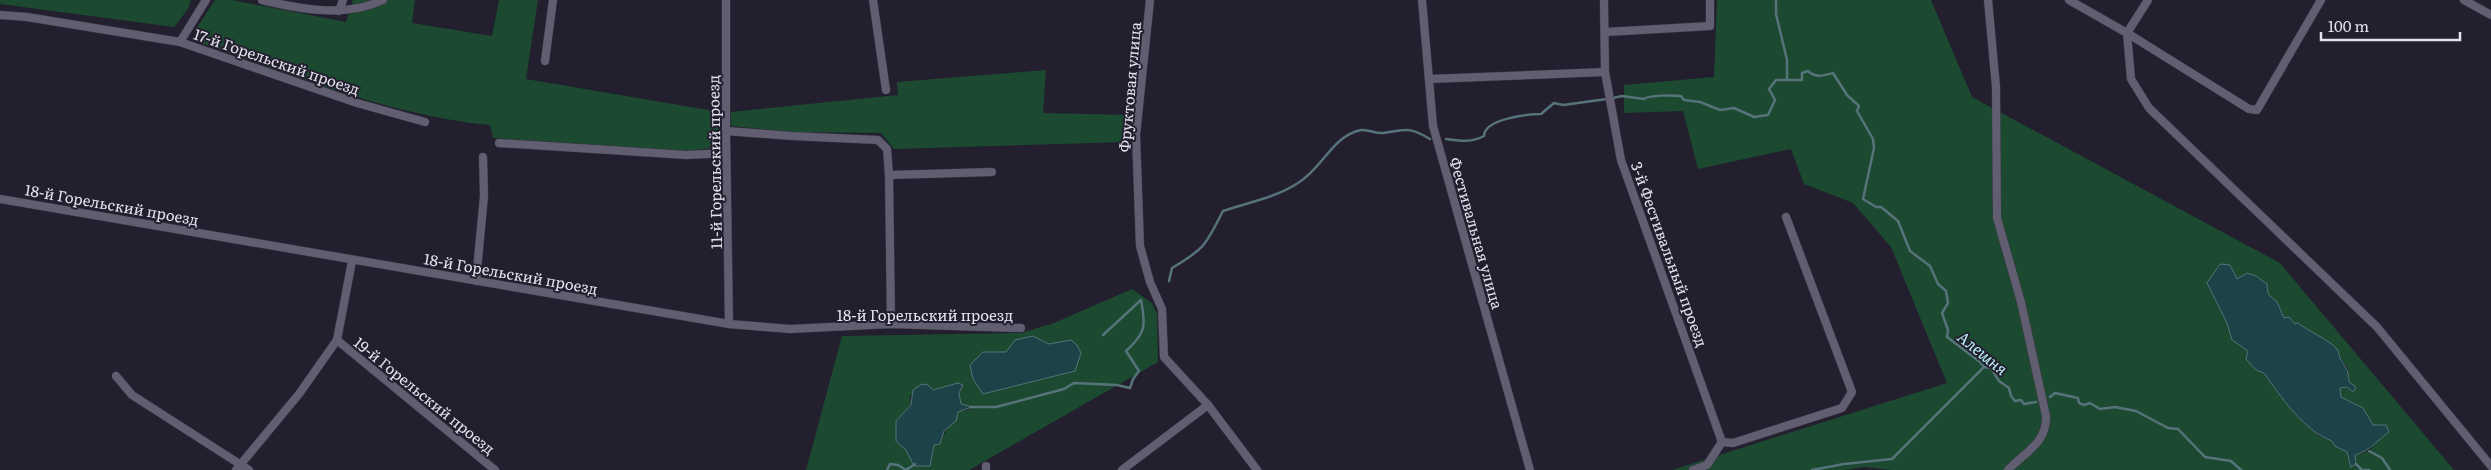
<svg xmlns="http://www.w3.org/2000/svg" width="2491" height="470" font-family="Literata,serif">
	<rect width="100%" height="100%" fill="#231f2f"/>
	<g fill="#1b4a31" fill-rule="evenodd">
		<polygon points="0,0 191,0 188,9 174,27 0,4"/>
		<path d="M 215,0 L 232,0 L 346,22 L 353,0 L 415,0 L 412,23 L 492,36 L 499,0 L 538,0 L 526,79 L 720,112 L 718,144 L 710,148 L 688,151 L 493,138 L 490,125 C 388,115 291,74 195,41 L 196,29 Z"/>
		<path d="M 1717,0 L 1931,0 L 1972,97 L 2280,263 L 2454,470 L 1891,470 L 1864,467 L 1846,470 L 1672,470 L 1947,383 L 1891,247 L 1853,203 L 1804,184 L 1791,149 L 1698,169 L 1683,111 L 1624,113 L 1624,85 L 1714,77 ZM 2220,264 L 2237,280 L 2256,276 L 2266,284 L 2268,295 L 2277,302 L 2284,318 L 2295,324 L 2298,323 L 2312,335 L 2331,344 L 2348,369 L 2346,387 L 2340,388 L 2341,397 L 2363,408 L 2373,425 L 2389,432 L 2376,442 L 2369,451 L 2348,458 L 2347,452 L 2335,446 L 2332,441 L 2319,436 L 2277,392 L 2264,373 L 2256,370 L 2247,359 L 2248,351 L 2232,340 L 2227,323 L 2207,284 Z"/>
		<polygon points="1046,70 1043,113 1133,115 1128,142 894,149 881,133 791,132 731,126 731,112 898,95 897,82"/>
		<path d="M 1132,289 L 1152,303 L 1157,314 L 1158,362 L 969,470 L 806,470 L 842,336 L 1021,333 L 1054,323 ZM 1033,336 L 1049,344 L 1071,340 L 1006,352 L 1015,340 ZM 957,383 L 963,386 L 959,393 L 961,404 L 971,407 L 969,410 L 958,412 C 952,424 944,431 940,444 L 934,445 L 914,466 L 906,450 L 896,441 L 896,421 L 911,404 L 910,396 Z"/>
	</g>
	<g fill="#1b4348" stroke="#57737a">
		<path d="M 2220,264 L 2230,265 L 2237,279 L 2247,273 L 2256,276 L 2267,284 L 2268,294 L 2277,302 L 2284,318 L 2289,317 L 2295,324 L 2298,323 C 2307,330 2332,342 2337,349 C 2339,352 2339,357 2341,360 C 2347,370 2348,369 2349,382 L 2356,387 L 2353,392 L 2347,387 L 2340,388 L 2341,397 L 2363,408 L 2373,425 L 2386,425 L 2389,432 C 2375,442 2371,450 2355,455 L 2356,464 L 2351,467 L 2347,452 L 2335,446 L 2332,441 C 2303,430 2282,398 2264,373 L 2256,370 L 2246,359 L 2248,351 L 2232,340 L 2227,323 L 2207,283 Z"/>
		<polygon points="1033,336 1049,344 1071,340 1077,345 1081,353 1075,371 983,394 973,379 970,365 983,352 1006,352 1015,340"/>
		<polygon points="958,383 963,385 959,393 961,404 972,407 958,412 956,421 944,431 940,444 934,445 930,466 914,466 906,450 896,441 896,421 911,405 913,390 922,384 928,385 933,390"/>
	</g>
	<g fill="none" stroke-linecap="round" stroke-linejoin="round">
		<g stroke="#57737a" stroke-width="2.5">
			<polyline points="1776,0 1776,14 1787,60 1787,79"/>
			<path d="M 1613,98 L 1622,96 L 1644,99 C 1649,95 1674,95 1681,96 L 1684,100 L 1700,102 L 1720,110 L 1734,108 L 1754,117 L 1768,115 L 1775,100 L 1769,89 L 1776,80 L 1802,80 L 1802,73 L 1808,71 C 1816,78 1822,76 1833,73 L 1847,95 L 1859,106 L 1857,111 L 1873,139 L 1874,148 L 1863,199 L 1876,207 L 1881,207 L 1898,221 L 1910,251 L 1930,266 L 1938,284 L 1946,291 L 1948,303 L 1942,313 L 1948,330 L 1947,337 L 1980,362 L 1984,367 L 1991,368 L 1999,381 L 2009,388 L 2011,396 L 2015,401 L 2021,400 L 2024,404 L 2036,402"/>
			<path d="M 1446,139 C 1461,141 1470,143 1484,136 C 1484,119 1528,114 1541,114 L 1554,103 L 1563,105 L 1607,99"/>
			<path d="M 1169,281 L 1172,268 C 1206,248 1206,244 1223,211 C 1247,203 1277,197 1298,183 C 1323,168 1332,136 1361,130 C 1369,129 1375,134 1383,133 C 1407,130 1408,126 1430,139"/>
			<polyline points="1103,335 1141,300"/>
			<polyline points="2050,397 2055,393 2078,398 2079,403 2084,405 2090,403 2100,409 2115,407 2136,411 2168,428 2178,429 2205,457 2231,461 2241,470"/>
			<path d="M 970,407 L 996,407 L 1064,389 L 1074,383 L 1117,385 L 1130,388 L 1133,379 L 1139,371 L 1126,351 C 1146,333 1146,326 1141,300"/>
			<polyline points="2369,451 2382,458 2390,470"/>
			<polyline points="2356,464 2362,470 2369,470"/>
			<polyline points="887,470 890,464 898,465 906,470"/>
			<polyline points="906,470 915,464"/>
			<polyline points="1812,470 1844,464 1892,459 1984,367"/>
		</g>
		<g stroke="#3c3946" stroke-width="9">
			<g id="street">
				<path d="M 262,0 C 300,9 345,18 383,0"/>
				<polyline points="726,0 726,131 729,324"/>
				<polyline points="873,0 886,90"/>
				<polyline points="1150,0 1136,135 1140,246 1150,282 1162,309 1164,357 1208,405 1257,470"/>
				<polyline points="1422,0 1433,126 1530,470"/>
				<polyline points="1604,0 1605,72 1621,160 1722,442"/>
				<path d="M 1988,0 L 1996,87 L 1997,218 L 2021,302 L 2046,416 C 2047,443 2025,452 2008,470"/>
				<polyline points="2069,0 2127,33 2131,79 2149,108 2377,327 2491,466"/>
				<polyline points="2148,0 2127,33 2249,109 2257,110 2321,0"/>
				<polyline points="2464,0 2491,15"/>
				<polyline points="339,11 343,0"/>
				<polyline points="0,15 27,17 180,42 357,103 425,122"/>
				<polyline points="1606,32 1710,26 1710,0"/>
				<polyline points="180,42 206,0"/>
				<polyline points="545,61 553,0"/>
				<polyline points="1429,79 1605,72"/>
				<polyline points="726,131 792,136 878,140 887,149 889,175 992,172"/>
				<polyline points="499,143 687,155 726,153"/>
				<polyline points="889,175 891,324"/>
				<polyline points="0,199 729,324 790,329 891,324 1021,328"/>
				<polyline points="476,281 484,196 483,157"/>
				<polyline points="337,340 495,470"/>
				<polyline points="116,376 132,395 249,470"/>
				<polyline points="1722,442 1733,443 1842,408 1852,392 1786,217"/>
				<polyline points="986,466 986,470"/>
				<polyline points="236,470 299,394 337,340 352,261"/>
				<polyline points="1122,470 1208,405"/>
				<polyline points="1693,470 1707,465 1722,442"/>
			</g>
		</g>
		<use href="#street" stroke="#625e71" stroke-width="8"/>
	</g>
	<g text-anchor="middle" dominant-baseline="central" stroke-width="4" stroke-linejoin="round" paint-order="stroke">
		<g font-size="15" fill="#e4e2ed" stroke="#231f2f">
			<text transform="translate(277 61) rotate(19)">17-й Горельский проезд</text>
			<text transform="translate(1129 87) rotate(-85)">Фруктовая улица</text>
			<text transform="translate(714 162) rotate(-91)">11-й Горельский проезд</text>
			<text transform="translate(112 204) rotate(10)">18-й Горельский проезд</text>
			<text transform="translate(1477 233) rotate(74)">Фестивальная улица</text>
			<text transform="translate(1670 254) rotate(70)">3-й Фестивальный проезд</text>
			<text transform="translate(511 273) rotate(10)">18-й Горельский проезд</text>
			<text x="925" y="314">18-й Горельский проезд</text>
			<text transform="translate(425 395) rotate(39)">19-й Горельский проезд</text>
		</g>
		<g font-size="16" font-style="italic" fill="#b8f0f8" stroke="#231f2f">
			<text transform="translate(1983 352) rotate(39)">Алешня</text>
		</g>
	</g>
	<path d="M2321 32v8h139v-8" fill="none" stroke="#e4e2ed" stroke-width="2.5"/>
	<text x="2328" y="32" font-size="15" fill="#e4e2ed" stroke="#231f2f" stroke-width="4" paint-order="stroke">100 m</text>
</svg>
